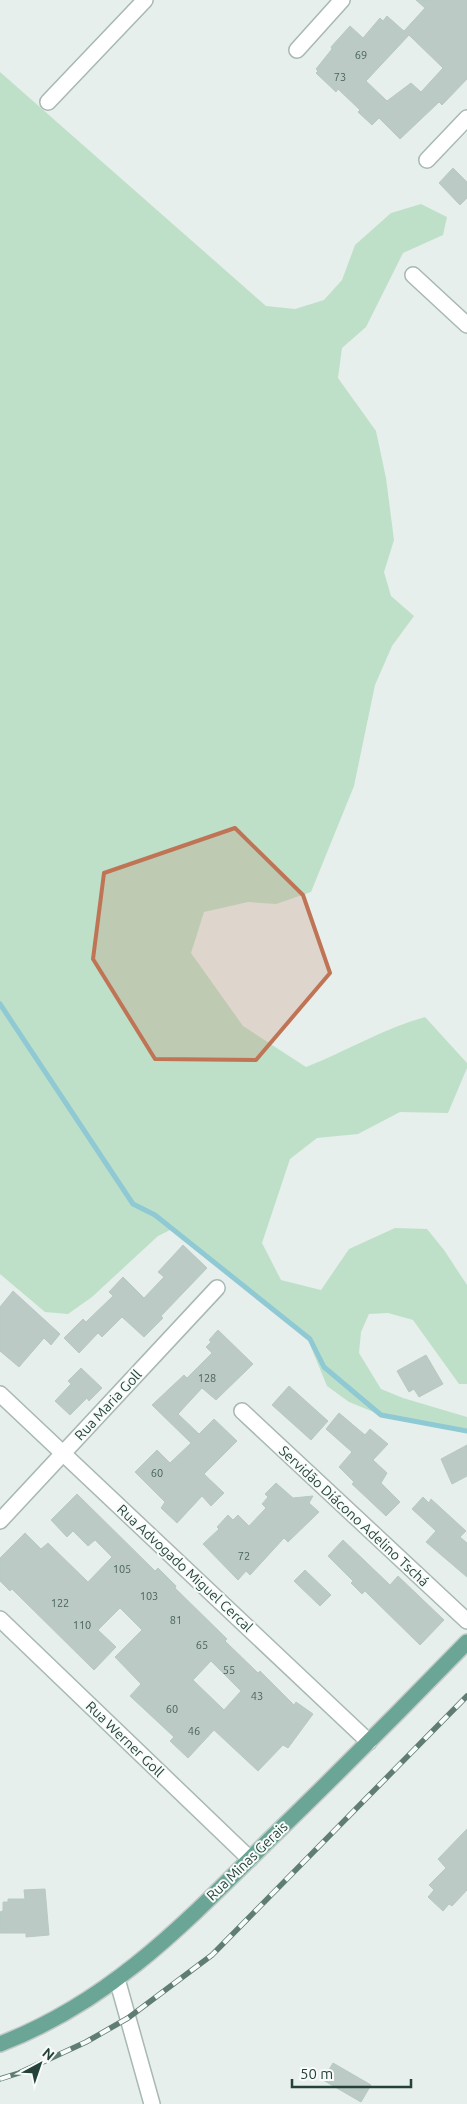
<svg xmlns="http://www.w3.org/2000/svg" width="467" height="2104" font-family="Ubuntu,sans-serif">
	<rect width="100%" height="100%" fill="#e6efeb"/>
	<path fill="#bfe0c8" d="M 0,72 L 266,306 L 295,309 L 324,300 L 342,280 L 355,245 L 391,213 L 421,204 L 447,217 L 443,235 L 403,253 L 366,327 L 342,348 L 338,378 L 376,431 L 386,478 L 394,540 L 384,572 L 391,596 L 414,616 L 392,646 L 375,685 L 354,786 L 311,892 L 276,904 L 248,902 L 204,912 L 191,953 L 243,1026 L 306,1067 C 347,1051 384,1028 425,1017 L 467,1063 L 467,1068 L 448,1113 L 400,1112 L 358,1134 L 317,1138 L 290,1159 L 262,1243 L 281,1280 L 321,1290 L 349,1249 L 395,1228 L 427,1229 L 444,1250 L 467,1285 L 467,1384 L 459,1384 L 413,1320 L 388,1313 L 369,1314 L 361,1332 L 359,1353 L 381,1389 L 403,1398 L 467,1417 L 467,1431 L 381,1415 L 349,1402 L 327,1386 L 306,1335 L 172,1229 L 158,1236 L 92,1297 L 68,1314 L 45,1312 L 0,1274 Z"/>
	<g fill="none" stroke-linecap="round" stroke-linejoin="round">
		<polyline stroke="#8ec9d4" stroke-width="5" points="0,1004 133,1204 155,1215 310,1339 324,1367 381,1415 467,1431"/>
	</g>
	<g fill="#bbcac4" stroke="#b8c9c2" fill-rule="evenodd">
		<path d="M 416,0 L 467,0 L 467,79 L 442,105 L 439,102 L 400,139 L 379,118 L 372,125 L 358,112 L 360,110 L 338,89 L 336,92 L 316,73 L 318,71 L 316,69 L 332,49 L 331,47 L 350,26 L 363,38 L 380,18 L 383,21 L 387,16 L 405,32 L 404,31 L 425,8 ZM 409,35 L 443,68 L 421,92 L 411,83 L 387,101 L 366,81 Z"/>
		<polygon points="453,168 467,182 467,198 460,205 439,183"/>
		<polygon points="183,1245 207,1268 161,1316 163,1318 144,1337 122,1317 102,1337 98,1333 79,1353 64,1338 83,1319 86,1322 113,1296 109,1292 123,1277 144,1298 164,1277 158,1272"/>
		<polygon points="13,1291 60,1334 51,1345 44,1338 19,1367 0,1351 0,1307"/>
		<polygon points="218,1330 253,1364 216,1400 202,1388 178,1414 199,1434 214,1419 237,1441 204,1474 224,1493 211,1506 202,1496 177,1523 161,1508 165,1502 135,1472 157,1450 170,1463 191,1443 152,1405 184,1375 187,1378 212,1353 206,1347 211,1342 209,1340"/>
		<polygon points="426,1355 443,1384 419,1397 414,1389 409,1392 397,1371"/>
		<polygon points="81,1368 102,1388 89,1401 87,1398 70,1415 55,1401 71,1384 68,1381"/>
		<polygon points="289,1386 328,1421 311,1440 272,1405"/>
		<polygon points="339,1413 365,1435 370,1429 388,1444 373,1460 387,1473 381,1483 400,1502 386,1516 352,1484 354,1482 339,1467 352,1452 326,1429"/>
		<polygon points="467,1445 467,1476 452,1484 441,1459"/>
		<polygon points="276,1483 293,1498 313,1496 309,1503 319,1512 288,1542 284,1538 250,1575 246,1571 238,1580 203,1544 219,1529 217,1527 228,1515 233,1520 238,1515 249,1526 266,1508 262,1504 268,1497 265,1494"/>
		<path d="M 77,1494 L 155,1571 L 158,1568 L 176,1586 L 175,1588 L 227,1639 L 225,1641 L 258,1673 L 260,1671 L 294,1705 L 296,1702 L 313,1714 L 288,1748 L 283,1745 L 258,1771 L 214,1730 L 188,1758 L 170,1741 L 174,1737 L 130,1696 L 141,1684 L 115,1657 L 142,1630 L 120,1608 L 98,1630 L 116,1647 L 94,1670 L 12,1589 L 10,1591 L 0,1581 L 0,1558 L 25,1533 L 41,1549 L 48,1543 L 88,1582 L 112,1557 L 95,1540 L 88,1546 L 73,1531 L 67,1537 L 51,1520 ZM 211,1661 L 241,1691 L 224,1710 L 193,1680 Z"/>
		<polygon points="423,1497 429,1503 431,1499 466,1531 460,1537 467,1543 467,1577 426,1542 436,1531 412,1509"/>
		<polygon points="343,1540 390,1585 398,1576 444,1620 420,1645 365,1591 362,1594 351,1583 353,1581 328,1556"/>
		<polygon points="305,1570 331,1595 320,1606 294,1581"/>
		<polygon points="467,1829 467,1890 452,1906 449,1904 443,1911 428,1897 434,1890 429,1885 446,1868 438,1859"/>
		<polygon points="45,1889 49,1935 26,1937 26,1933 0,1933 0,1912 3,1911 3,1902 8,1902 8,1899 25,1899 24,1890"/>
		<polygon points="333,2063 371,2085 361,2102 323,2080"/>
	</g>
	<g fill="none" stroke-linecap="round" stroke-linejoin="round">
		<g stroke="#a8b8b2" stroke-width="18">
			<g id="minor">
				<polyline points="297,50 342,0"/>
				<polyline points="48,102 145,0"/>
				<polyline points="427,160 467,118"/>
				<polyline points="413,275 467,325"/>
				<polyline points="0,1394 369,1742"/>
				<polyline points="242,1411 467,1621"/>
				<polyline points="0,1521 217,1288"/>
				<polyline points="0,1619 250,1859"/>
				<polyline points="117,1979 152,2104"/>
			</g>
		</g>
		<g stroke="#c2cac8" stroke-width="18">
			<path id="major" d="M 0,2044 C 112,2001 186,1922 269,1840 C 336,1775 402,1709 467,1642"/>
		</g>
		<use href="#minor" stroke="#fff" stroke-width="15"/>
		<use href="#major" stroke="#6aa596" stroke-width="15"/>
		<g stroke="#5f7d75" stroke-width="5.5">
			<polyline id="rail" points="0,2079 19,2073 86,2042 128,2018 212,1955 467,1696"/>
		</g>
		<use href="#rail" stroke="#f7fbf9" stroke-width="4" stroke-dasharray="11" stroke-linecap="butt"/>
	</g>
	<path fill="#c07456" fill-opacity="0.2" stroke="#c07456" stroke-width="4" stroke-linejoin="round" d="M 235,828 L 303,895 L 330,973 L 256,1060 L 155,1059 L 93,959 L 104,873 Z"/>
	<g text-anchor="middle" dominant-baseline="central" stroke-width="4" stroke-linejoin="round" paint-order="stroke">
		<g font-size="11" fill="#4a645c">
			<text x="361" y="55">69</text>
			<text x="340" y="77">73</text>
			<text x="207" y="1378">128</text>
			<text x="157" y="1473">60</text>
			<text x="244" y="1556">72</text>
			<text x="122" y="1569">105</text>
			<text x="149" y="1596">103</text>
			<text x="60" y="1603">122</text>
			<text x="176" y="1620">81</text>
			<text x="82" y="1625">110</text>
			<text x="202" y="1645">65</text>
			<text x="229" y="1670">55</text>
			<text x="257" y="1696">43</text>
			<text x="172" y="1709">60</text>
			<text x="194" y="1731">46</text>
		</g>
		<g font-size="14" fill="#24423a" stroke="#f7fbf9">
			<text transform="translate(108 1405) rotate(-47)">Rua Maria Goll</text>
			<text transform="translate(354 1516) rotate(43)">Servidão Diácono Adelino Tschá</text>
			<text transform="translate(185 1568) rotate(43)">Rua Advogado Miguel Cercal</text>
			<text transform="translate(125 1739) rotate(44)">Rua Werner Goll</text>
			<text transform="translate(247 1861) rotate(-44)">Rua Minas Gerais</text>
		</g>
	</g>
	<g transform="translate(40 2064) rotate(40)" stroke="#f7fbf9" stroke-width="4" paint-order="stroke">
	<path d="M0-4L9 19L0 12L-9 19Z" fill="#24423a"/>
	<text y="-8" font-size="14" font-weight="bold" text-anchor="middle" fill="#24423a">N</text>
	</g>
	<path d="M292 2079v8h119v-8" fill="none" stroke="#24423a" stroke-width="2.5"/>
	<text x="300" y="2079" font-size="15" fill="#24423a" stroke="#f7fbf9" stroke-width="4" paint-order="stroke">50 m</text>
</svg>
